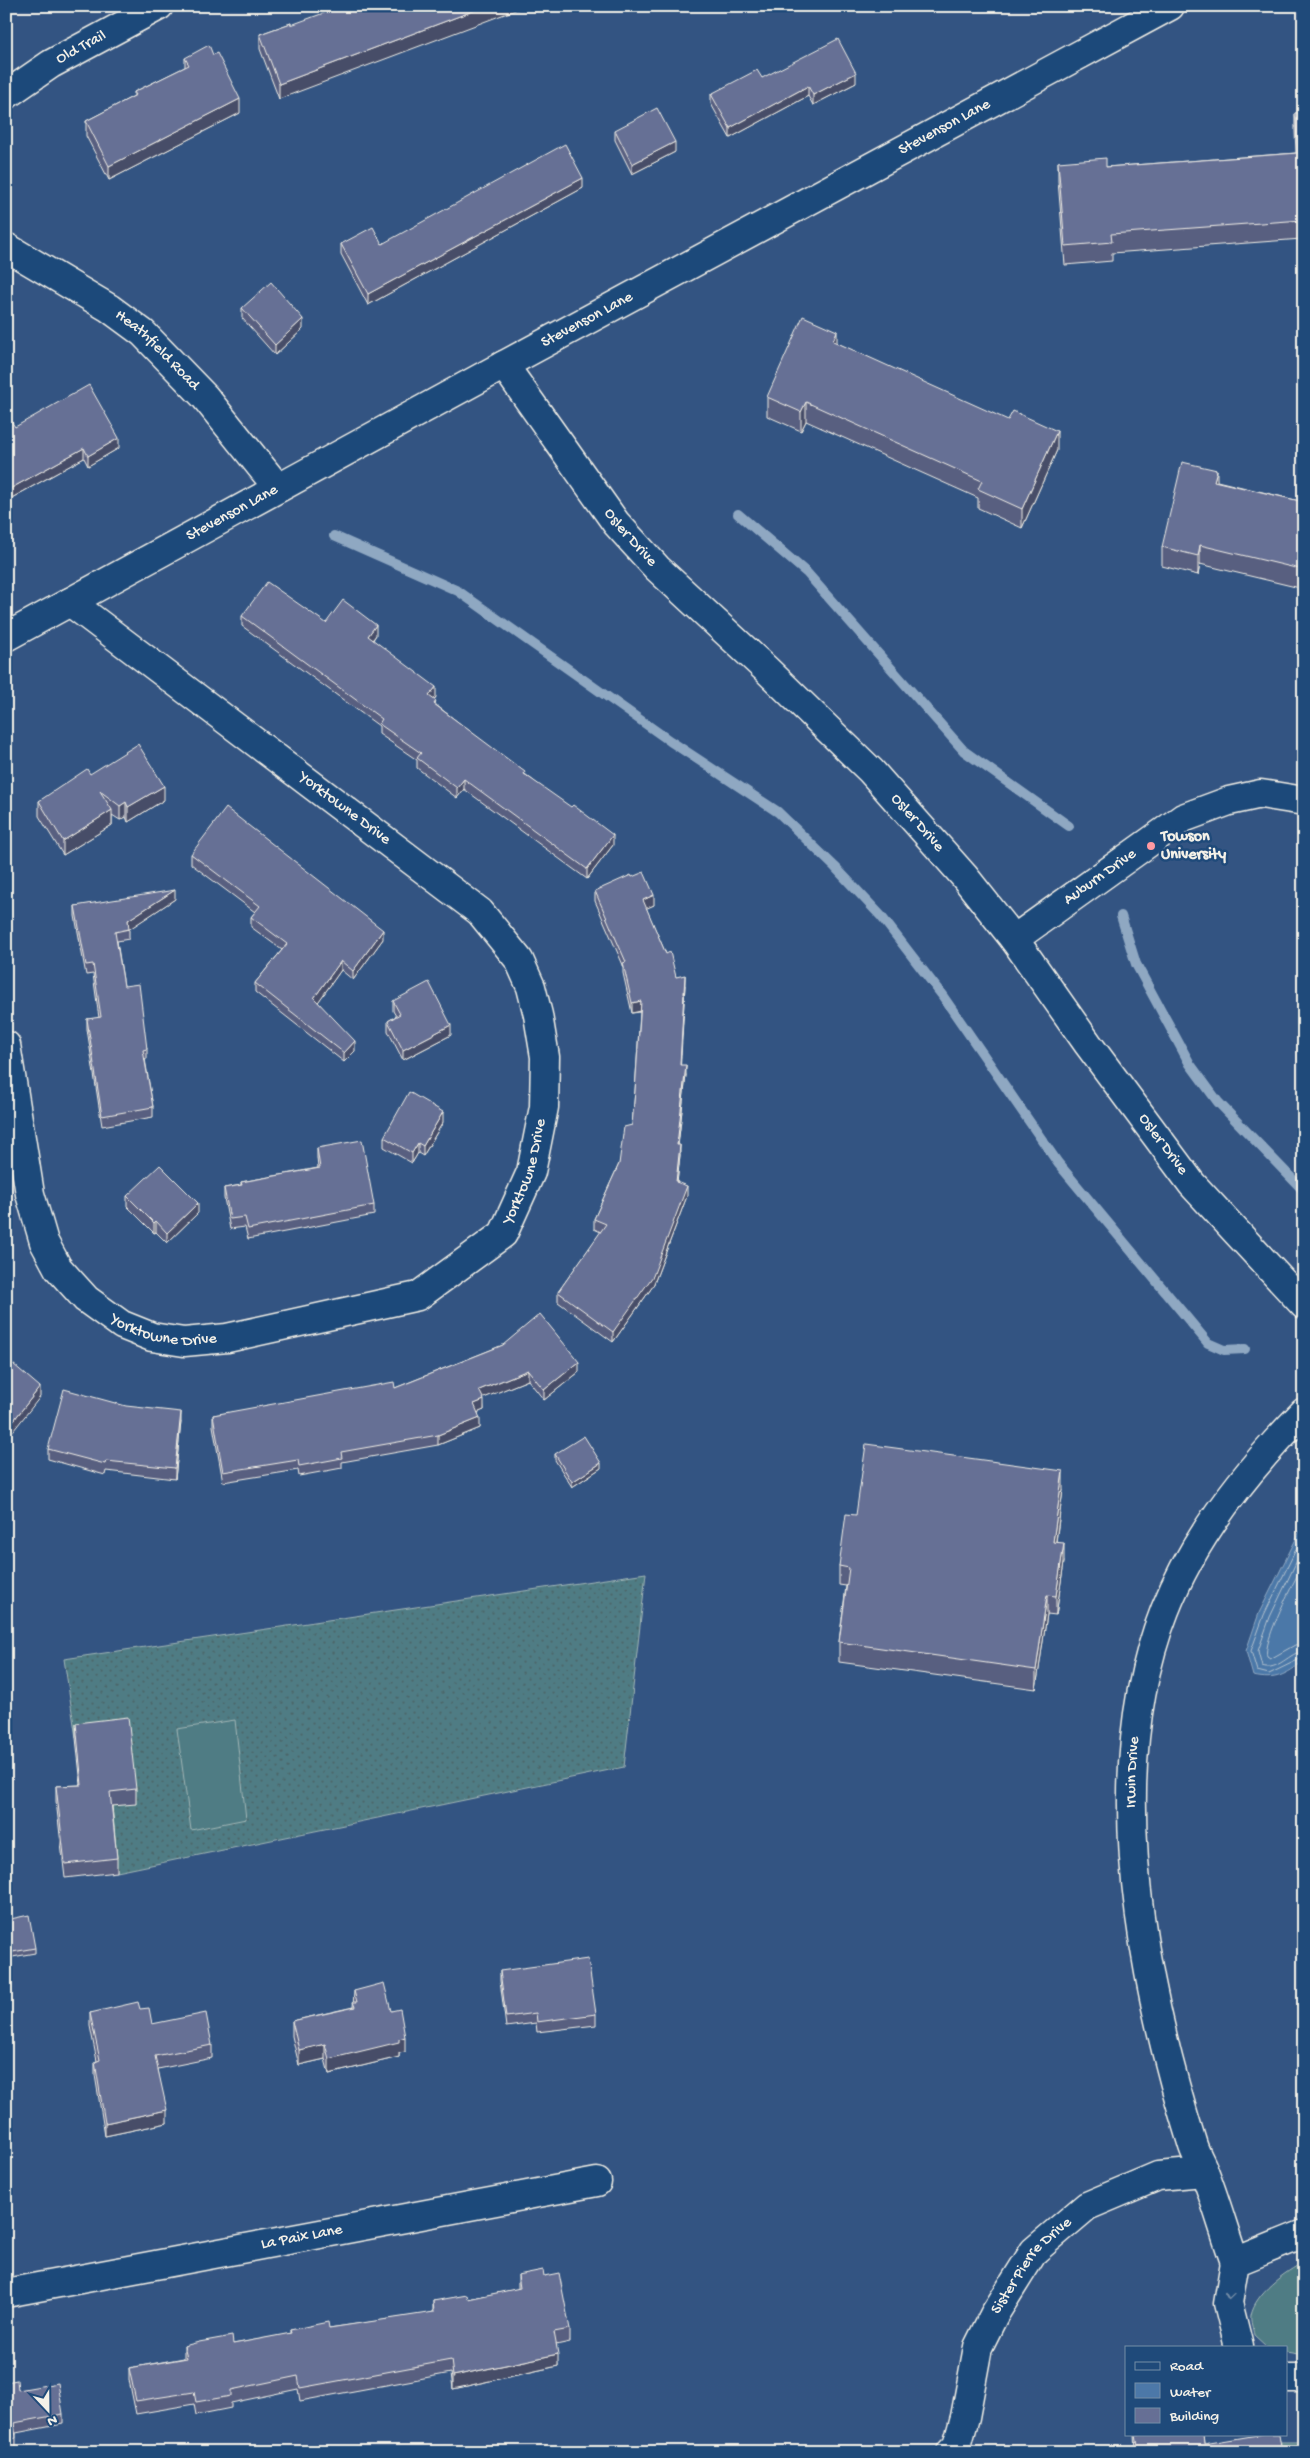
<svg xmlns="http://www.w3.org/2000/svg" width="1310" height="2458" font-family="'Gochi Hand',sans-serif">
	<defs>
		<pattern id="grass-dots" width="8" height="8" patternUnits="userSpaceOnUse" patternTransform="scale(1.25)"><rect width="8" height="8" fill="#4f7c84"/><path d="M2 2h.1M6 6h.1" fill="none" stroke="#4c6568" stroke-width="1.8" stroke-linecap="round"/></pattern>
	</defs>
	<rect width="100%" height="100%" fill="#335482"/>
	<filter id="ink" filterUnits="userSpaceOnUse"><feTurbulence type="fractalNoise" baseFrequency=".02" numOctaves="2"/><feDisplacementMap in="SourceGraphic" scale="10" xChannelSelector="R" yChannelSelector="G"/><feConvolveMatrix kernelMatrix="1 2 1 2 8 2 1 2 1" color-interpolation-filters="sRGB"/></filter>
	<g filter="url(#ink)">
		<polygon fill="url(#grass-dots)" stroke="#a2b6b6" points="646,1573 624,1767 117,1872 110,1806 136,1803 76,1738 64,1659"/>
		<g fill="#4f7c84" stroke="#a2b6b6">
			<polygon points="235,1720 246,1819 191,1830 177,1729"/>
			<path d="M 1304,2262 L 1304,2355 L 1286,2352 L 1286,2347 L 1267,2347 L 1254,2335 C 1253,2329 1250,2321 1251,2315 C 1255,2293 1285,2272 1304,2262 Z"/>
			<polygon points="1281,2442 1304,2442 1304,2452 1280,2452"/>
		</g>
		<path fill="#4c78a8" stroke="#8fa8c2" d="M 1304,1523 L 1304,1661 C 1285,1675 1276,1681 1253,1676 L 1246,1651 L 1259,1613 Z"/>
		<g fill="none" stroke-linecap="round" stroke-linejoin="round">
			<g stroke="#b1c1ce" stroke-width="1">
				<polyline points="1304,1533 1264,1615 1251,1651 1257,1671 1269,1674 1304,1657"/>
				<path d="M 1304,1546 L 1270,1617 L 1258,1651 L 1262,1666 C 1278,1672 1289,1652 1304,1651"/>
				<path d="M 1304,1563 C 1295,1579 1262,1642 1267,1657 L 1270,1659 L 1295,1645 L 1304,1643"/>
			</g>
			<g stroke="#8fa8c2" stroke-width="10">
				<polyline points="738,514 807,573 964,751 1069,826"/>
				<polyline points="334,536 458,591 670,741 778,812 835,867 881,916 942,995 1058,1163 1208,1343 1224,1350 1245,1349"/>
				<polyline points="1121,916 1136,964 1190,1064 1218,1102 1304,1191"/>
			</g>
			<g stroke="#f4f1e8" stroke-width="31">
				<g id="minor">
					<path id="s1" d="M 6,95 L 51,64 L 159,6"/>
					<path id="s2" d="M 6,247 L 109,308 L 143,333 L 205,397 L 278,488"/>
					<path id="s3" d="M 1014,939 L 1183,818 L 1229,801 L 1261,794 L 1304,801"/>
					<path id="s4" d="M 6,1045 L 30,1194 L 44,1242 L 58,1268 L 86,1299 L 122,1325 L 152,1337 L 184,1342 L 227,1338 L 418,1296 L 503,1234 L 531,1172 L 544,1107 L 545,1057 L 538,1015 L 531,987 L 519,960 L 480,912 L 70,602"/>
					<path id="s5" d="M 1235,2262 C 1224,2232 1216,2201 1204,2171 C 1201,2163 1196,2155 1193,2146 C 1142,1983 1100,1774 1165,1610 C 1194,1536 1249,1468 1304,1412"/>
					<path id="s6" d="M 6,2293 L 597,2182"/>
					<polyline points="1239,2347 1228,2303 1235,2262 1304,2234"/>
					<polyline points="1286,2378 1304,2378"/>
					<path id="s7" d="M 951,2452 L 957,2446 L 965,2417 L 978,2347 L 994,2315 L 1034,2251 L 1087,2206 L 1158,2176 L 1204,2172"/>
				</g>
			</g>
			<g stroke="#f4f1e8" stroke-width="31">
				<g id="tertiary">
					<path id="s8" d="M 504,365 L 616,523 L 657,568 L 767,670 L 871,771 L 964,876 L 1014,939 L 1088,1044 L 1192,1184 L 1304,1305"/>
					<path id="s9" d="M 6,637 L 504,365 L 1170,6"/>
				</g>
			</g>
			<use href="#minor" stroke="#1f4a7a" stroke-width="28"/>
			<use href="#tertiary" stroke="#1f4a7a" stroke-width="28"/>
		</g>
		<g fill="#585f80" stroke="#f4f1e8">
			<polygon points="291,23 279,99 260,49 260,34"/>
			<polygon points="185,58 240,113 109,180 86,136 86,121 134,96 134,92 185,67"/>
			<polygon points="762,78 856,83 813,105 808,96 730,138 711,104 711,94"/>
			<polygon points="1295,113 1304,113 1304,250 1302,239 1112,253 1112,261 1065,265 1058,181 1058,162 1106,167 1296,153 1295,132"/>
			<polygon points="615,130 675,152 632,174 615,140"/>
			<polygon points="583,188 368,305 341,254 341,244 382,244"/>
			<polygon points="242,308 303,329 275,355 242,318"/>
			<polygon points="837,343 1057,450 1022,528 978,508 978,498 806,421 801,431 767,416 767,397"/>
			<polygon points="6,424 15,427 119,448 88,466 84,458 6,501"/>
			<polygon points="1217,481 1304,502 1304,589 1200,564 1198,575 1162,566 1162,547"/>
			<polygon points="242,616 326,623 376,635 373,640 436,697 434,700 436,705 525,774 613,845 587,879 464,789 457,798 417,768 417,760 379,734 379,726 242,626"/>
			<polygon points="90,774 164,800 128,822 126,817 120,820 112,815 112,825 63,855 39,816 39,801"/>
			<polygon points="191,854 383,939 353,980 341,970 318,1002 355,1051 344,1062 255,992 255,983 282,950 251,927 251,917 255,912 191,864"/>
			<polygon points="632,877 654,905 646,908 676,977 685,985 680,1065 686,1075 678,1145 680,1155 677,1183 687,1196 653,1286 613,1342 558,1302 558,1292 601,1232 594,1229 594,1219 619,1164 632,1125 635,1091 640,1012 632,1013 623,973 623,965 595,901 595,891"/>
			<polygon points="175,899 129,929 129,939 117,941 124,986 147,1049 147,1059 145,1059 153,1107 153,1117 102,1126 87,1029 87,1019 99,1018 93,974 86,975 75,916 75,906"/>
			<polygon points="393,1001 451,1035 403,1060 388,1031 388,1021 396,1016 393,1011"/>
			<polygon points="443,1122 423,1156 418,1153 412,1163 384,1147 384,1137"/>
			<polygon points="317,1148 374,1205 374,1215 248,1239 245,1227 230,1229 224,1198 224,1188 241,1185 241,1182 318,1168 317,1158"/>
			<polygon points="127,1196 198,1213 167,1243 156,1232 154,1233 127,1206"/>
			<polygon points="503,1345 579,1372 544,1400 528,1380 483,1398 484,1410 478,1412 480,1428 438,1445 342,1462 342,1468 299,1476 298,1470 223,1482 213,1426 213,1415 395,1388"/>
			<polygon points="181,1422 175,1479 106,1471 105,1475 48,1459 48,1449"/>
			<polygon points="555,1454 601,1468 572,1487 555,1460"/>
			<polygon points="1063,1490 1056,1542 1064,1562 1056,1615 1047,1614 1036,1689 839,1662 839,1642 846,1586 839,1585 839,1566 856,1515"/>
			<polygon points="76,1723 136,1789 136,1804 112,1806 117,1858 117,1872 65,1878 56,1801 56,1786 81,1785 76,1738"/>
			<polygon points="6,1920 35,1948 35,1953 7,1958 6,1952"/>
			<polygon points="500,1971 596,2014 596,2025 537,2032 536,2023 506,2027 500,1981"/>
			<polygon points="354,1991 391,2011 405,2052 399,2053 399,2057 329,2074 325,2059 299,2065 292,2036 292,2021 353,2007"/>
			<polygon points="1304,1992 1304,2007 1300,2005 1300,2000"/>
			<polygon points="140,2009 152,2024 212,2045 212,2058 158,2069 167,2123 105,2136 95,2075 95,2062 97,2061 90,2026 90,2013"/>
			<polygon points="518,2275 544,2276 570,2329 570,2342 556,2345 558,2366 453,2389 451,2373 300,2401 298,2389 231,2403 231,2408 196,2415 194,2404 136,2414 129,2380 129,2368 184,2358 184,2346 233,2344 290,2334 290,2330 329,2328 433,2313 433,2301 468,2299 518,2289"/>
			<polygon points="6,2382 18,2390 63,2414 63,2424 16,2433 16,2448 6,2450"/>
			<polygon points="1135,2434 1203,2434 1204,2444 1282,2452 1136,2452"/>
		</g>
		<g fill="#474e68" stroke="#f4f1e8">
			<polygon points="486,6 526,6 279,99 279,84"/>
			<polygon points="856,73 856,83 813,105 813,95"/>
			<polygon points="808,86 808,96 730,138 730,128"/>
			<polygon points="240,99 240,113 109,180 109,166"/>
			<polygon points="675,142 675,152 632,174 632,164"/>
			<polygon points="583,178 583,188 368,305 368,294"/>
			<polygon points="303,319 303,329 275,355 275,345"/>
			<polygon points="837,331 837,351 833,341"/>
			<polygon points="806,402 806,421 801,431 801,412"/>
			<polygon points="1057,431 1057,450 1022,528 1022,509"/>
			<polygon points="119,438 119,448 88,466 88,456"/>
			<polygon points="84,448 84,458 6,501 6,491"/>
			<polygon points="1217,470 1217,489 1214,481"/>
			<polygon points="1200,545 1200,564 1198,575 1198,556"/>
			<polygon points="376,625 376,635 368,646 368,636"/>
			<polygon points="436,687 436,697 429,706 429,696"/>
			<polygon points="464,779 464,789 457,798 457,788"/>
			<polygon points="164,786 164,800 128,822 128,807"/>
			<polygon points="126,802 126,817 120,820 120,806"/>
			<polygon points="112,810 112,825 63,855 63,841"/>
			<polygon points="613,835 613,845 587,879 587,869"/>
			<polygon points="175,890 175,899 128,930 128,920"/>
			<polygon points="654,895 654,905 643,910 643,900"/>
			<polygon points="383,930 383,939 353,980 353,971"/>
			<polygon points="341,961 341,970 314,1008 314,998"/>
			<polygon points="685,975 685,985 680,1075 680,1065"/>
			<polygon points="641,1001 641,1011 632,1013 632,1003"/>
			<polygon points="451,1025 451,1035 403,1060 403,1050"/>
			<polygon points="355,1041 355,1051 344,1062 344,1053"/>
			<polygon points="686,1065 686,1075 677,1155 677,1145"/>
			<polygon points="443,1112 443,1122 423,1156 423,1146"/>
			<polygon points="418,1143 418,1153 412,1163 412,1153"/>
			<polygon points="680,1145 680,1155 676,1192 676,1182"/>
			<polygon points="687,1186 687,1196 653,1286 613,1342 613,1332"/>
			<polygon points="198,1203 198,1213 167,1243 167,1233"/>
			<polygon points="156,1221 156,1232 154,1233 154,1223"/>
			<polygon points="579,1362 579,1372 544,1400 544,1390"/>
			<polygon points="528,1370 528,1380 479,1400 479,1390"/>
			<polygon points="40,1387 40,1397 6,1440 6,1430"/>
			<polygon points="484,1400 484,1410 474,1414 474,1404"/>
			<polygon points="181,1412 181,1422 175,1479 175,1468"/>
			<polygon points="480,1418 480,1428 438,1445 438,1435"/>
			<polygon points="601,1463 601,1468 572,1487 572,1482"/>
			<polygon points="1063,1471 1063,1490 1053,1561 1053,1542"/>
			<polygon points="1064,1543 1064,1562 1056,1615 1056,1596"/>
			<polygon points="1047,1595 1047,1614 1036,1689 1036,1670"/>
			<polygon points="405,2037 405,2052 399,2053 399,2057 329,2074 329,2059"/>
			<polygon points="325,2044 325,2059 299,2065 299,2050"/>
			<polygon points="167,2110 167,2123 105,2136 105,2123"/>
			<polygon points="558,2354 558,2366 453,2389 453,2376"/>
		</g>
		<g fill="#666f95" stroke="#f4f1e8">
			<polygon points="343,6 486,6 279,84 260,34 291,23 291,25"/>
			<polygon points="838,39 856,73 813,95 808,86 730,128 711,94 757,70 762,78"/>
			<polygon points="209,45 213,55 217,53 240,99 109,166 86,121 136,95 134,92 189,65 185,58"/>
			<polygon points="657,108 675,142 632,164 615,130"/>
			<polygon points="1295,113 1304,113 1304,231 1302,220 1111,234 1112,242 1065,246 1058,162 1106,158 1106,167 1298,153"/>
			<polygon points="565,144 583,178 368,294 341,244 373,227 382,244"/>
			<polygon points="271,282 303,319 275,345 242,308"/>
			<polygon points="803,316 837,331 833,341 1008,420 1013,411 1057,431 1022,509 978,489 982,481 806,402 801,412 767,397"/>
			<polygon points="89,385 119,438 88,456 84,448 6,491 6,424 11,421 15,427"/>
			<polygon points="1182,462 1217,470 1214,481 1304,502 1304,570 1200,545 1198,556 1162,547"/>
			<polygon points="267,582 326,623 343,600 376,625 368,636 436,687 429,696 436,701 434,704 525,772 524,774 571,807 573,805 613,835 587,869 464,779 457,788 417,758 421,753 379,724 382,719 242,616"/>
			<polygon points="138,744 164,786 128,807 126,802 120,806 100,791 112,810 63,841 39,801 87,769 90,774"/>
			<polygon points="226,808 383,930 353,971 341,961 314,998 355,1041 344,1053 255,983 287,944 251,917 260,906 191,854"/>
			<polygon points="644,872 654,895 643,900 666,954 670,952 676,977 685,975 680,1065 686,1065 677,1145 680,1145 676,1182 687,1186 653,1276 613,1332 558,1292 606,1224 594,1219 619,1164 624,1127 632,1125 635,1091 641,1001 632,1003 623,963 626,962 595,891 631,875 632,877"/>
			<polygon points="175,890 128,920 129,929 115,932 124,986 139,984 147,1049 143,1050 153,1107 102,1116 87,1019 101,1017 93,964 86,965 75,906"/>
			<polygon points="429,982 451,1025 403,1050 388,1021 400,1014 393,1001"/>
			<polygon points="409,1092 443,1112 423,1146 418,1143 412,1153 384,1137"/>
			<polygon points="362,1140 374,1205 248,1229 245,1217 230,1219 224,1188 242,1185 241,1182 320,1168 317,1148"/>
			<polygon points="160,1165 198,1203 167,1233 156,1221 154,1223 127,1196"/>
			<polygon points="540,1314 579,1362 544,1390 528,1370 479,1390 484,1400 474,1404 480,1418 438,1435 341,1452 342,1458 299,1466 298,1460 223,1472 213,1415 394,1382 395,1388 503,1345"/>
			<polygon points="6,1358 40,1387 6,1430"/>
			<polygon points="64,1389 126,1406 181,1412 175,1468 106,1461 105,1464 48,1449"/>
			<polygon points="584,1436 601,1463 572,1482 555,1454"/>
			<polygon points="866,1444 1063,1471 1053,1542 1064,1543 1056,1596 1047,1595 1036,1670 839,1642 849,1568 839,1566 846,1514 856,1515"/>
			<polygon points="128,1717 136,1789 110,1792 117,1858 65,1864 56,1786 82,1785 76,1723"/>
			<polygon points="29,1915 35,1948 7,1953 6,1947 6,1920"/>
			<polygon points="588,1959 596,2014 537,2022 536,2013 506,2017 500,1971"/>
			<polygon points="384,1983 391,2011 400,2009 405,2037 399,2039 399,2042 329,2059 325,2044 299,2050 292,2021 355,2007 353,2002 357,2002 354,1991"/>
			<polygon points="1304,1992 1304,2002 1300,2000"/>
			<polygon points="138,2002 140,2009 149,2008 152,2024 206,2013 212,2045 155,2056 167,2110 105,2123 95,2062 100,2060 90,2013"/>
			<polygon points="543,2270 544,2276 559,2273 570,2329 554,2332 558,2354 453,2376 451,2360 300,2388 298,2376 231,2390 231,2396 196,2402 194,2392 136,2401 129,2368 187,2358 184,2346 199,2342 232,2336 233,2344 291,2333 290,2330 328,2322 329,2328 434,2312 433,2301 467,2295 468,2299 520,2288 518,2275"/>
			<polygon points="17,2380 18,2390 58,2383 63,2414 14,2423 16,2438 6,2440 6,2382"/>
			<polygon points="1136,2434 1203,2434 1204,2444 1264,2434 1279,2434 1282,2452 1139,2452"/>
		</g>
		<defs><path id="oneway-chevron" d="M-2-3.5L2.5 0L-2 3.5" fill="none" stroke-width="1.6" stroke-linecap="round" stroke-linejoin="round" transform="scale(1.25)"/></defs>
		<use stroke="#748da6" href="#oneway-chevron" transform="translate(1229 2296) rotate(98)"/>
	</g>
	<circle fill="#ff9aa2" stroke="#1f4a7a" stroke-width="2" cx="1151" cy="846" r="5"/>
	<g text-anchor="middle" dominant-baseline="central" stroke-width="5" stroke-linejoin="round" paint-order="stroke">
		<g font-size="16" fill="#f4f1e8" stroke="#1f4a7a">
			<text stroke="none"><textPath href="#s1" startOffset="89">Old Trail</textPath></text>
			<text stroke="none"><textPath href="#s9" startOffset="1068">Stevenson Lane</textPath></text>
			<text stroke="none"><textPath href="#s9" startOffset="662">Stevenson Lane</textPath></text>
			<text stroke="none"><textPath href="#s2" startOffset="184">Heathfield Road</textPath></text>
			<text stroke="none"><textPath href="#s9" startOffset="258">Stevenson Lane</textPath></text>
			<text stroke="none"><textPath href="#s8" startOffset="214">Osler Drive</textPath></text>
			<text transform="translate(344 809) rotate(37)">Yorktowne Drive</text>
			<text stroke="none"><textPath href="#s8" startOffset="619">Osler Drive</textPath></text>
			<text stroke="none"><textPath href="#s3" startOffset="106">Auburn Drive</textPath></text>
			<text stroke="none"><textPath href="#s8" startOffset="1024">Osler Drive</textPath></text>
			<text stroke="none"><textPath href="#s4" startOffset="792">Yorktowne Drive</textPath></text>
			<text stroke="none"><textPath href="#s4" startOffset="359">Yorktowne Drive</textPath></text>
			<text stroke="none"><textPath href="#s5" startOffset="504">Irwin Drive</textPath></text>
			<text stroke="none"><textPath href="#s6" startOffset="301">La Paix Lane</textPath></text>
			<text stroke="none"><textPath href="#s7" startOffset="208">Sister Pierre Drive</textPath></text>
		</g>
		<g font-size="16" font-weight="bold" fill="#f4f1e8" stroke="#1f4a7a" text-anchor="start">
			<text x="1161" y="837">Towson<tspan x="1161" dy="18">University</tspan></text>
		</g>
	</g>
	<rect width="1310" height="2458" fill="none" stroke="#1f4a7a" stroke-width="25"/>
	<rect x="12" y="12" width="1285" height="2433" fill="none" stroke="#f4f1e8" stroke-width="2" filter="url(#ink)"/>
	<rect x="1125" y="2346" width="162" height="90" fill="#1f4a7a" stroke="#748da6"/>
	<rect x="1135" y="2362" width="25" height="8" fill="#1f4a7a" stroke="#748da6"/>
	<text x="1170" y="2370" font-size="15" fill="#f4f1e8">Road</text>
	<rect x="1135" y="2383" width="25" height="15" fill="#4c78a8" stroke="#748da6"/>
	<text x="1170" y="2396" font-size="15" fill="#f4f1e8">Water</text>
	<rect x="1135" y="2408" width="25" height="15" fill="#666f95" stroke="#748da6"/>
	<text x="1170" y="2420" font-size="15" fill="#f4f1e8">Building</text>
	<g transform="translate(48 2410) rotate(158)" stroke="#1f4a7a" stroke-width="4" paint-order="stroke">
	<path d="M0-4L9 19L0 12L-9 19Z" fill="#f4f1e8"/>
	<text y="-8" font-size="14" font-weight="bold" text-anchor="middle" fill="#f4f1e8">N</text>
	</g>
</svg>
